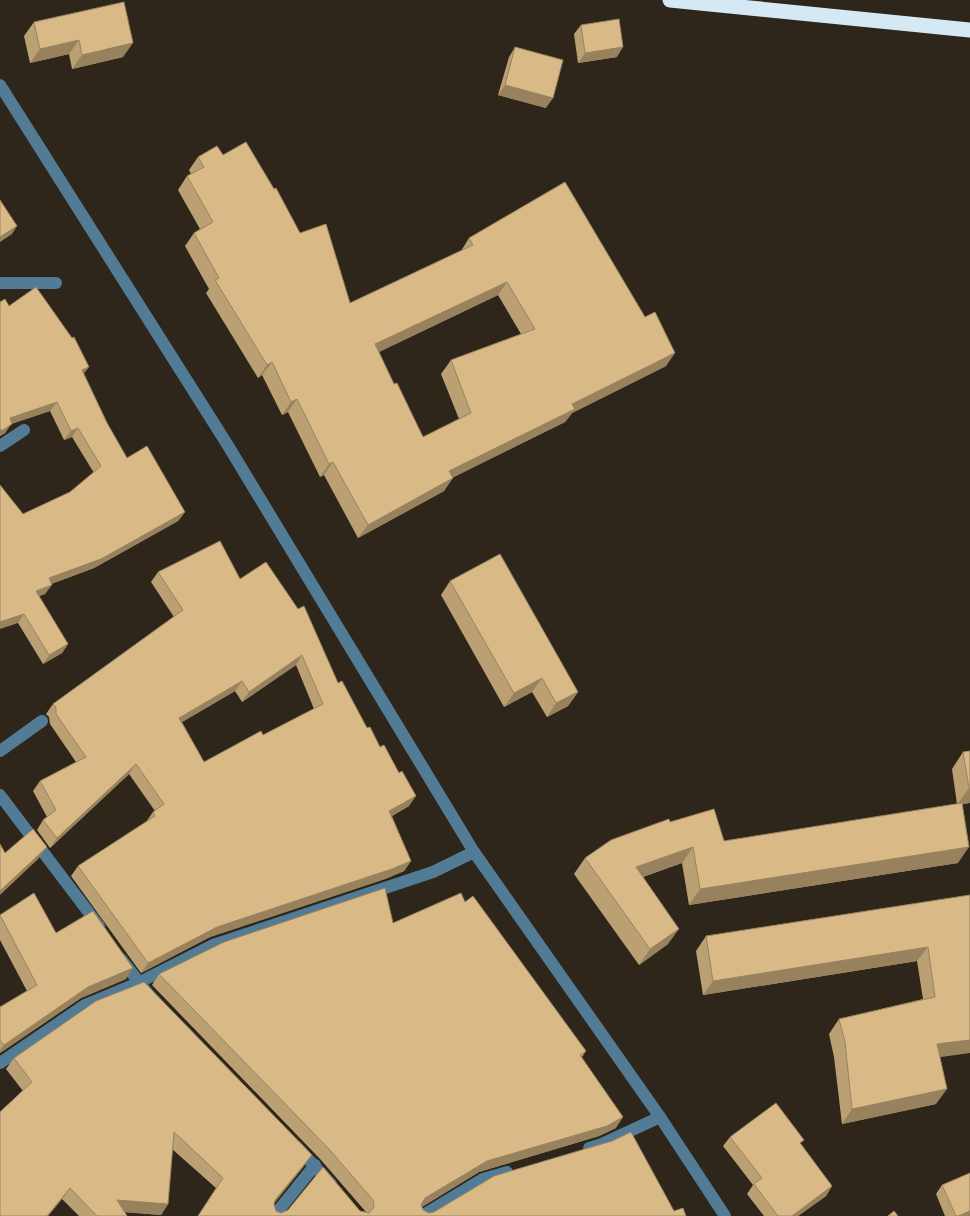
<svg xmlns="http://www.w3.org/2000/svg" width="970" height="1216" font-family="Georgia,serif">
	<rect width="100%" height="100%" fill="#2e261b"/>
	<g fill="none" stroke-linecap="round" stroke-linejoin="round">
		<g stroke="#527c95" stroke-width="12">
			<polyline points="0,85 227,444 474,852 660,1117 725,1216"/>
			<polyline points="0,283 56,283"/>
			<polyline points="0,446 24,430"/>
			<polyline points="0,751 42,721"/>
			<polyline points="0,795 99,926"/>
			<polyline points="121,959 149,995"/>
			<polyline points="0,1063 85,1005 138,983 213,945 433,872 474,852"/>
			<polyline points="297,1147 331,1184"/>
			<polyline points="589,1148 602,1144 660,1117"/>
			<polyline points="274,1216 315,1165"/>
			<polyline points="422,1216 483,1179 507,1172"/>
		</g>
		<polyline stroke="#d5e9f5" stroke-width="15" points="670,0 970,30"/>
	</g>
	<g fill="#bba074" fill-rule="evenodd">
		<polygon points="34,22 123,57 72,69 69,54 30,63 24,36"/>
		<polygon points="581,25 617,57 578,63 574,34"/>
		<polygon points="515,47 546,108 498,95 509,57"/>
		<path d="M 223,155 L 300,233 L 350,303 L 461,251 L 469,238 L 666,366 L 572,413 L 565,422 L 453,477 L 444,491 L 358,538 L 324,475 L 320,477 L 288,412 L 282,415 L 262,375 L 258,378 L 206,293 L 209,289 L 185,246 L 194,233 L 200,229 L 178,190 L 187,176 L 191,174 L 189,170 L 198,157 ZM 498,295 L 521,334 L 451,360 L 441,374 L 459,419 L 423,437 L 394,384 L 379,352 Z"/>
		<polygon points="0,302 9,306 84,374 107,423 127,458 185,512 178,521 94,568 51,584 45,594 39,596 68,644 62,653 43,664 18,623 23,514 70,492 94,473 72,437 64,440 50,411 11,424 5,433 0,436"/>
		<path d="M 158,572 L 240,579 L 338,683 L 367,728 L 409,806 L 392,816 L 411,861 L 404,871 L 385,879 L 210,937 L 141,973 L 71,876 L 78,866 L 146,822 L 153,812 L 155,811 L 129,774 L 50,848 L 37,830 L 43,820 L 47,817 L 33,791 L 40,781 L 76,762 L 50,724 L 49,717 L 46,714 L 53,704 L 174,617 L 151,582 ZM 296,665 L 314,709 L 263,735 L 204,762 L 182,722 L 235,691 L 242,702 Z"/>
		<polygon points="450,581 578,692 568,706 547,717 532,692 504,707 441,595"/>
		<polygon points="970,751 970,803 963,804 958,863 689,905 682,863 643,877 668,944 639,965 574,874 585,858 670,822 724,841 957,804 952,769 963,752"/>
		<polygon points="970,895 940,1057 936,1104 842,1124 834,1057 829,1034 839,1019 923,999 917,961 703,995 696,951 706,936"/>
		<polygon points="465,902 586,1051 582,1057 616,1128 599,1136 479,1172 422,1207 423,1210 429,1213 674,1211 686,1216 198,1216 216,1188 172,1149 168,1204 161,1215 125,1212 127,1216 79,1216 62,1199 48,1216 0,1216 23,1091 6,1069 14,1058 304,1166 274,1203 274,1204 276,1211 281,1213 360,1211 366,1212 321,1160 152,985 159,974 393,923"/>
		<polygon points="0,915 56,933 126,979 81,998 0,1053 0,1007 27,991 0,940"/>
		<polygon points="730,1137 801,1144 832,1186 826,1196 798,1216 764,1216 747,1194 753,1185 723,1146"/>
		<polygon points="942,1185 970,1216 945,1216 936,1194"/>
	</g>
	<g fill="#98825e">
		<polygon points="79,40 69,54 30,63 40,49"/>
		<polygon points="133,43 123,57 72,69 82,55"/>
		<polygon points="623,47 617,57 578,63 585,53"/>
		<polygon points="505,85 553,98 546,108 498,95"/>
		<polygon points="17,226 12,234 0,242 0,237"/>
		<polygon points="507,282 498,295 366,358 375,344"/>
		<polygon points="675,353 666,366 572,413 565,422 440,484 449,471 572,404"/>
		<polygon points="272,362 262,375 258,378 267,365"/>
		<polygon points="89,367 82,376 82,370"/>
		<polygon points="297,399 288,412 282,415 291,402"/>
		<polygon points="57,402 50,411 11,424 5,433 0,436 0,430 10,418"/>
		<polygon points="78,428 72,437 64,440 71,431"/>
		<polygon points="333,462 324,475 320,477 329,464"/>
		<polygon points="453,478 444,491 358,538 368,525"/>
		<polygon points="185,512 178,521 94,568 43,587 49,578"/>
		<polygon points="52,585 45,594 29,600 36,591"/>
		<polygon points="24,614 18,623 0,629 0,622"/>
		<polygon points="68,644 62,653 43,664 49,655"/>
		<polygon points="302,655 296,665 242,702 249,692"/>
		<polygon points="542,678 532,692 504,707 514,693"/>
		<polygon points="242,681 235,691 172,728 179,718"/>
		<polygon points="578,692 568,706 547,717 556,703"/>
		<polygon points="136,764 129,774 50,848 57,838"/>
		<polygon points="969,788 970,788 970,803 957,805"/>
		<polygon points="416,796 409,806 383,821 389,811"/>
		<polygon points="47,847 38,859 0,895 0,891"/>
		<polygon points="693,847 682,863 625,883 636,867"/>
		<polygon points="969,847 958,863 689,905 700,889"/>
		<polygon points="411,861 404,871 385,879 210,937 141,973 148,963 217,927"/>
		<polygon points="679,929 668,944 639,965 650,949"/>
		<polygon points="928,947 917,961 703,995 713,981"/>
		<polygon points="133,968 126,979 81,998 0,1053 0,1050 4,1045 88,987"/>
		<polygon points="970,1040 970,1053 927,1059 937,1044"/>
		<polygon points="947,1089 936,1104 842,1124 852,1109"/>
		<polygon points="623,1117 616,1128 599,1136 479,1172 418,1209 425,1198 487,1161"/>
		<polygon points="312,1155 304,1166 268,1211 275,1200"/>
		<polygon points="832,1186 826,1196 798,1216 792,1216"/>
		<polygon points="70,1188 62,1199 48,1216 47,1216"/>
		<polygon points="117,1200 168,1204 161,1215 109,1211"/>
		<polygon points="970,1211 970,1216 958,1216"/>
	</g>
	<g fill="#d9ba87" stroke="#98825e" fill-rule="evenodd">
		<polygon points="124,2 133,43 82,55 79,40 40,49 34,22"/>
		<polygon points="619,19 623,47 585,53 581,25"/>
		<polygon points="515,47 563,60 553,98 505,85"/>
		<path d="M 246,142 L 274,189 L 276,188 L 300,233 L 326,224 L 350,303 L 473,245 L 469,238 L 565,182 L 645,317 L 655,312 L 675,353 L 572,404 L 575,409 L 449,471 L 453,478 L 368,525 L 333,462 L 329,464 L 297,399 L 291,402 L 272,362 L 267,365 L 215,280 L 219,278 L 194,233 L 213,222 L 187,176 L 204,167 L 198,157 L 217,146 L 223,155 ZM 507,282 L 535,329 L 451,360 L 471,413 L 423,437 L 397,383 L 394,384 L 375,344 Z"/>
		<polygon points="0,200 17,226 0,237"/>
		<polygon points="36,287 72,338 74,337 89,367 82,370 107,423 127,458 147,446 185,512 101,559 49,578 52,585 36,591 68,644 49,655 24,614 0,622 0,485 23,514 70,492 101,466 78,428 71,431 57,402 10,418 12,424 3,430 0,430 0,302 5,299 9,306"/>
		<path d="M 220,541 L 240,579 L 266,562 L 298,609 L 304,606 L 338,683 L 342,681 L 367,728 L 370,727 L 380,747 L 384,745 L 399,773 L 402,771 L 416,796 L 389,811 L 411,861 L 392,869 L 217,927 L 148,963 L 78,866 L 155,816 L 153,812 L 164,804 L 136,764 L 57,838 L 43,820 L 56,810 L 40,781 L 86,757 L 56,714 L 56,707 L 53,704 L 183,610 L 158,572 ZM 302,655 L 323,704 L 263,735 L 261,731 L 204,762 L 179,718 L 242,681 L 249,692 Z"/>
		<polygon points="500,554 578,692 556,703 542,678 514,693 450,581"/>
		<polygon points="970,751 970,788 969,788 963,752"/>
		<polygon points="962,803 969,847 700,889 693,847 636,867 679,929 650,949 585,858 611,840 669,819 670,822 714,809 724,841"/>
		<polygon points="33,829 47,847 0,891 0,844 5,853"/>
		<polygon points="385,888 393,923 461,893 465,902 473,896 586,1051 580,1055 623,1117 607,1126 487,1161 425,1198 421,1205 423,1210 429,1213 434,1212 494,1176 612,1141 631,1132 674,1211 683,1208 686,1216 198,1216 223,1178 174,1132 168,1204 117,1200 127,1216 97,1216 70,1188 47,1216 0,1216 0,1112 32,1082 14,1058 96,1001 144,982 312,1155 275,1200 274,1204 276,1211 281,1213 288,1210 323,1167 360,1211 369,1213 374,1207 373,1200 329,1149 159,974 224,942"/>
		<polygon points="34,893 56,933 93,911 133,968 88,987 4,1045 0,1041 0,1007 37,985 0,915"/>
		<polygon points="970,895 970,1040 937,1044 947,1089 852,1109 845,1042 839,1019 935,997 928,947 713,981 706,936"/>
		<polygon points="776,1103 804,1140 800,1143 832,1186 792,1216 778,1216 754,1184 762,1178 730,1137"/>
		<polygon points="970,1173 970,1211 958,1216 956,1216 942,1185"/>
		<polygon points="894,1211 898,1216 888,1216"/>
	</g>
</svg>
